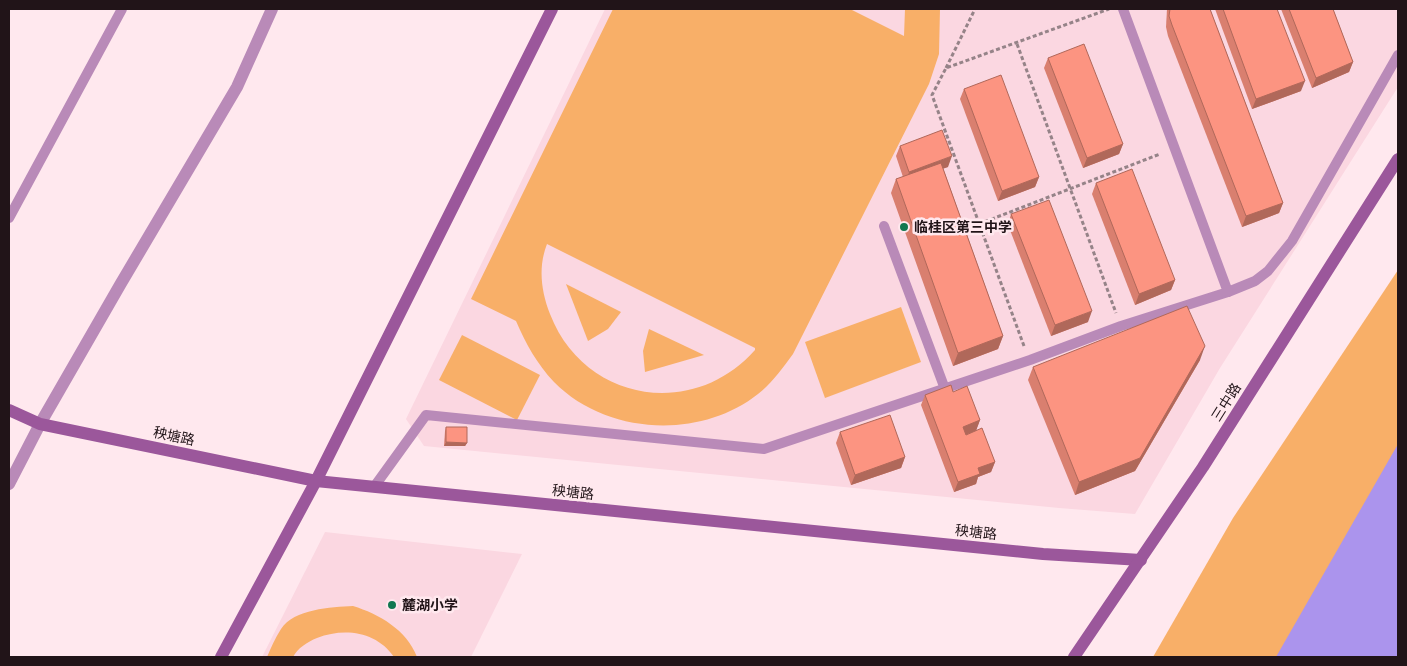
<svg xmlns="http://www.w3.org/2000/svg" width="1407" height="666" font-family="'Archivo Narrow','Noto Sans SC',sans-serif">
	<rect width="100%" height="100%" fill="#ffe8ee"/>
	<g fill="#fbd7e1">
		<polygon points="605,9 1398,9 1398,87 1220,368 1135,514 1059,508 424,446 406,419"/>
		<polygon points="325,532 522,554 471,657 262,657"/>
	</g>
	<g fill="#f8af68" fill-rule="evenodd">
		<path d="M 613,9 L 850,9 L 904,36 L 905,9 L 940,9 L 939,54 L 929,84 L 793,354 C 782,369 772,383 758,394 C 700,440 606,435 554,382 C 537,364 526,344 516,321 L 471,299 ZM 547,244 L 755,348 L 755,350 C 693,420 584,402 550,314 C 541,291 538,267 547,244 Z"/>
		<polygon points="1398,270 1398,657 1153,657 1233,518"/>
		<polygon points="566,284 621,312 608,329 588,341"/>
		<polygon points="901,307 921,362 825,398 805,342"/>
		<polygon points="649,329 704,355 645,372 643,351"/>
		<polygon points="462,335 540,375 517,420 439,380"/>
		<path d="M 353,606 C 379,614 407,630 417,657 L 394,657 C 377,632 345,627 317,638 C 307,642 298,648 293,657 L 267,657 C 271,648 275,638 281,629 C 294,609 331,607 353,606 Z"/>
	</g>
	<polygon fill="#ab94ed" points="1398,444 1398,657 1276,657"/>
	<g fill="none" stroke-linecap="round" stroke-linejoin="round">
		<g stroke="#958388" stroke-width="3" stroke-dasharray="4 2.5" stroke-linecap="butt">
			<polyline points="1017,44 1116,313"/>
			<polyline points="946,68 975,9"/>
			<polyline points="979,224 1160,154"/>
			<polyline points="1024,346 932,95 946,68 1109,9"/>
		</g>
		<g stroke="#b98ab8" stroke-width="10">
			<polyline points="9,218 122,9"/>
			<polyline points="884,226 945,389"/>
			<polyline points="1228,292 1255,281 1268,271 1292,241 1398,55"/>
			<polyline points="374,487 426,415 764,449 1030,360 1121,326 1228,292 1123,9"/>
		</g>
		<polyline stroke="#b98ab8" stroke-width="12" points="9,484 40,424 120,285 237,87 272,9"/>
		<g stroke="#9b579b" stroke-width="12">
			<polyline points="9,410 40,424 316,481 1043,554 1141,560"/>
			<polyline points="221,657 316,481 552,9"/>
			<polyline points="1074,657 1203,467 1398,159"/>
		</g>
	</g>
	<g fill="#d97f6f">
		<polygon points="1167,9 1210,9 1283,203 1279,213 1242,227 1168,36 1166,27"/>
		<polygon points="1215,9 1277,9 1301,91 1252,109"/>
		<polygon points="1281,9 1333,9 1353,62 1349,72 1312,88"/>
		<polygon points="1048,58 1123,144 1119,154 1083,168 1044,68"/>
		<polygon points="964,89 1039,177 1035,187 998,201 960,99"/>
		<polygon points="900,146 948,167 943,168 1003,336 998,349 953,366 891,193 896,179 903,177 896,156"/>
		<polygon points="1096,183 1175,280 1171,290 1135,305 1092,194"/>
		<polygon points="1011,214 1088,322 1051,336 1008,225"/>
		<polygon points="1200,360 1135,471 1075,495 1028,380 1033,367"/>
		<polygon points="953,392 980,420 976,430 995,462 991,472 978,477 976,484 954,492 921,405 925,395"/>
		<polygon points="446,427 467,443 465,446 444,446 445,431"/>
		<polygon points="840,432 905,457 901,468 851,485 836,443"/>
	</g>
	<g fill="#b0685a">
		<polygon points="1353,62 1349,72 1312,88 1316,78"/>
		<polygon points="1305,81 1301,91 1252,109 1256,99"/>
		<polygon points="1123,144 1119,154 1083,168 1087,158"/>
		<polygon points="952,156 948,167 906,182 909,172"/>
		<polygon points="1039,177 1035,187 998,201 1002,191"/>
		<polygon points="1283,203 1279,213 1242,227 1246,216"/>
		<polygon points="1175,280 1171,290 1135,305 1139,294"/>
		<polygon points="1092,311 1088,322 1051,336 1055,325"/>
		<polygon points="1003,336 998,349 953,366 958,353"/>
		<polygon points="1205,346 1200,360 1135,471 1075,495 1079,482"/>
		<polygon points="980,420 976,431 959,437 963,427"/>
		<polygon points="446,442 467,443 465,446 444,446"/>
		<polygon points="905,457 901,468 851,485 855,475"/>
		<polygon points="995,462 991,472 978,477 976,484 954,492 958,482 978,468"/>
	</g>
	<g fill="#fc9481" stroke="#b0685a">
		<polygon points="1170,9 1210,9 1283,203 1246,216 1172,25 1169,16"/>
		<polygon points="1223,9 1277,9 1305,81 1256,99"/>
		<polygon points="1289,9 1333,9 1353,62 1316,78"/>
		<polygon points="1084,44 1123,144 1087,158 1048,58"/>
		<polygon points="1001,75 1039,177 1002,191 964,89"/>
		<polygon points="942,130 952,156 909,172 900,146"/>
		<polygon points="941,163 1003,336 958,353 896,179"/>
		<polygon points="1132,169 1175,280 1139,294 1096,183"/>
		<polygon points="1049,200 1092,311 1055,325 1011,214"/>
		<polygon points="1187,306 1205,346 1140,458 1079,482 1033,367"/>
		<polygon points="951,385 953,392 967,386 980,420 963,427 966,435 982,428 995,462 978,468 980,474 958,482 925,395"/>
		<polygon points="890,415 905,457 855,475 840,432"/>
		<polygon points="446,427 467,427 467,443 446,442"/>
	</g>
	<g fill="#117750" stroke="#ffe8ee" stroke-width="2">
		<circle cx="904" cy="227" r="5"/>
		<circle cx="392" cy="605" r="5"/>
	</g>
	<g text-anchor="middle" dominant-baseline="central" stroke-width="5" stroke-linejoin="round" paint-order="stroke">
		<g font-size="14" font-weight="bold" fill="#211418" stroke="#ffe8ee" text-anchor="start">
			<text x="914" y="227">临桂区第三中学</text>
			<text x="402" y="605">麓湖小学</text>
		</g>
		<g font-size="14" fill="#211418" stroke="#ffe8ee">
			<text transform="translate(1226 402) rotate(-58)">三中路</text>
			<text transform="translate(174 436) rotate(12)">秧塘路</text>
			<text transform="translate(573 492) rotate(6)">秧塘路</text>
			<text transform="translate(976 532) rotate(6)">秧塘路</text>
		</g>
	</g>
	<rect width="1407" height="666" fill="none" stroke="#211418" stroke-width="20"/>
</svg>
